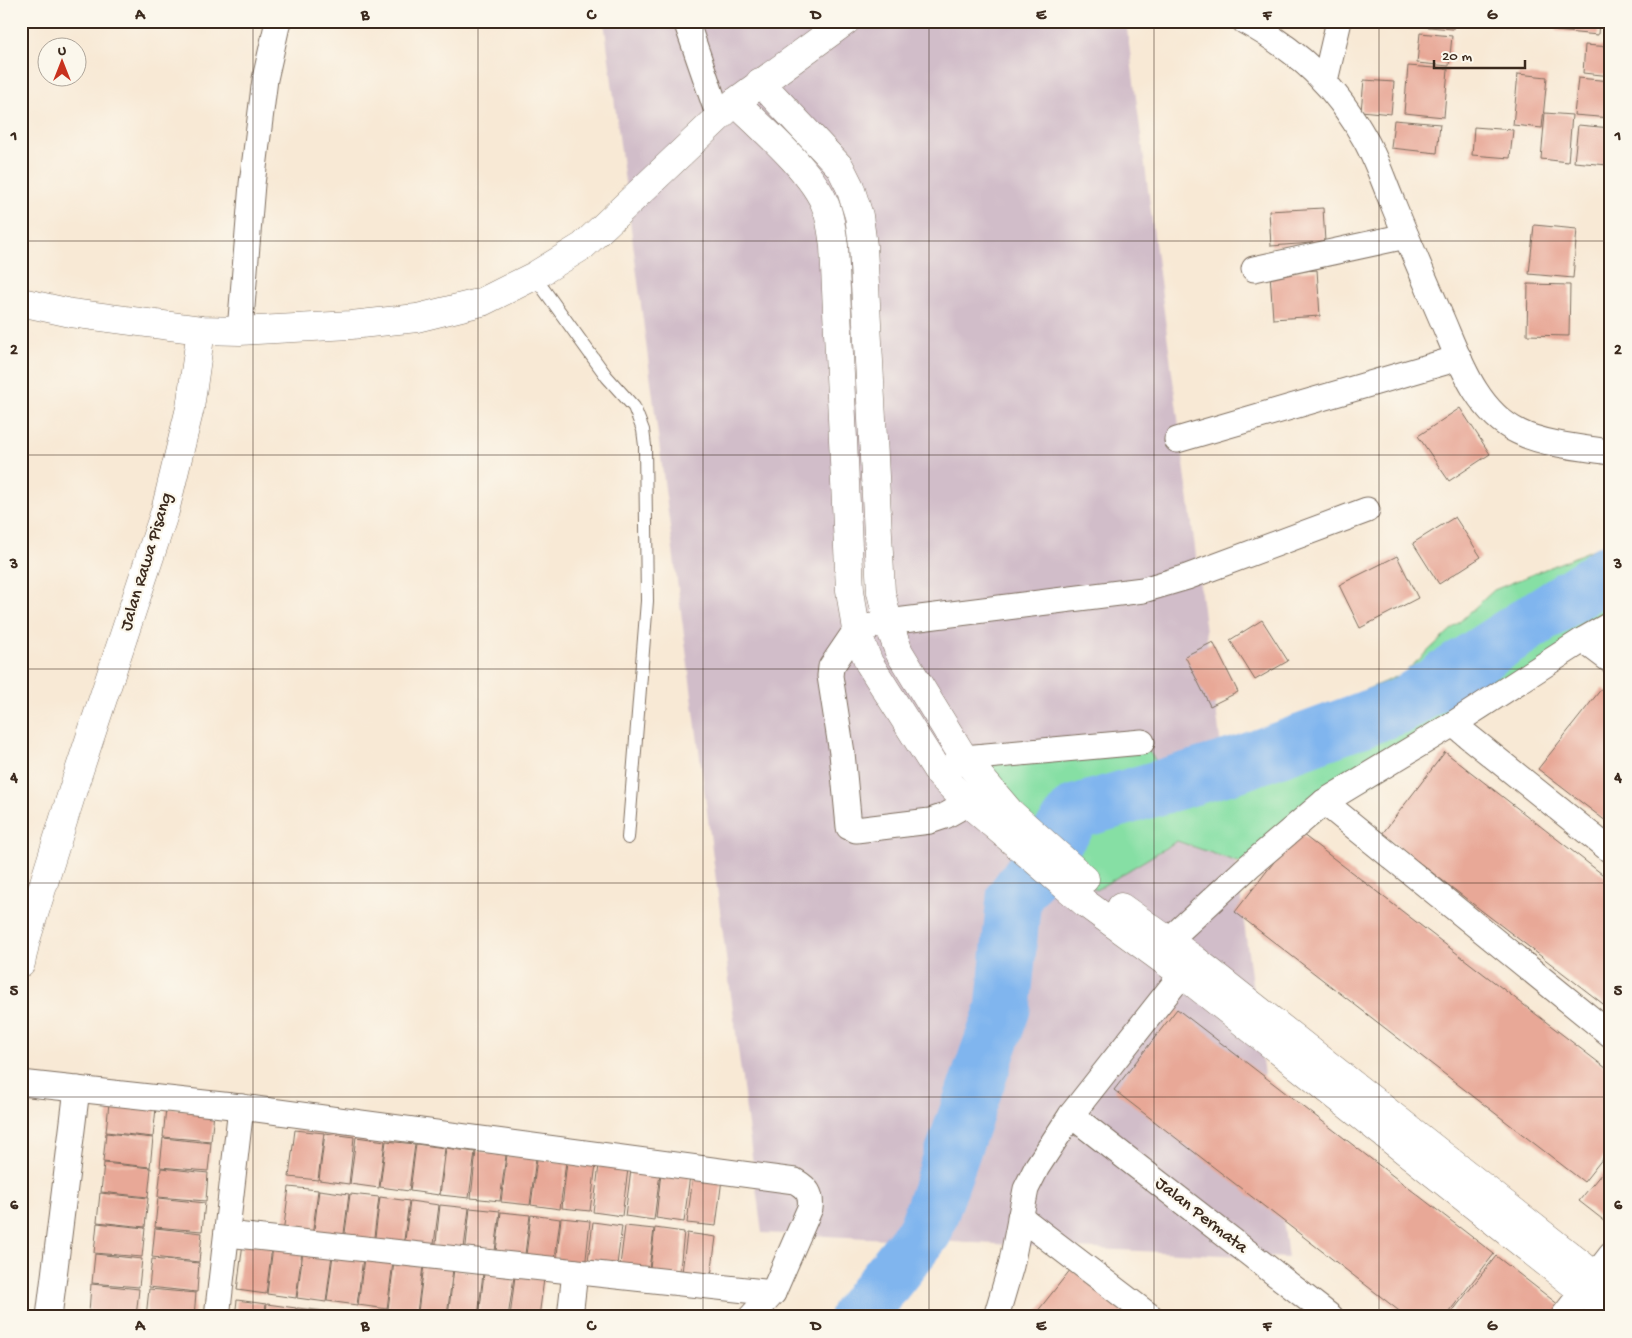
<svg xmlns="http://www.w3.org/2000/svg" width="1632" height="1338" font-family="'Gochi Hand',sans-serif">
	<rect width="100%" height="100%" fill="#fbf7ec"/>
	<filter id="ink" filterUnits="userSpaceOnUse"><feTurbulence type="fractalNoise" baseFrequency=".02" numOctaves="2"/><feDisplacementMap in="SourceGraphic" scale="10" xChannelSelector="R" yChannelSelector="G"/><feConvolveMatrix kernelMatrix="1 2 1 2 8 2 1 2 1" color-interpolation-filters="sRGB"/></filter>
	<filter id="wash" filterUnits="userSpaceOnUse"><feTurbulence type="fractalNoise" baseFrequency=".0096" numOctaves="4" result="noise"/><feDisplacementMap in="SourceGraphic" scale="20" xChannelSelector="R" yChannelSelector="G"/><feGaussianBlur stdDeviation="1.12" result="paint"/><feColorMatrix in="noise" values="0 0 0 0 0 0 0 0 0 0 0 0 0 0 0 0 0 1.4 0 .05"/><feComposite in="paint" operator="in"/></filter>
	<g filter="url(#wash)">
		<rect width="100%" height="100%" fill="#f8e9d5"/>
		<polygon fill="#d1bdc9" points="604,21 1126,21 1288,1258 762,1233"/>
		<polygon fill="#86dfa4" stroke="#608461" points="1611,542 1611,570 1605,574 1611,571 1611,625 1249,866 1177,841 1096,890 1050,848 965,758 1142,742 1165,774 1403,674 1494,590"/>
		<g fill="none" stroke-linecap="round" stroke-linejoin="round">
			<polyline stroke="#80b5ee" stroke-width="55" points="857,1317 925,1231 1003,1009 1014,897 1076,812 1239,764 1403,705 1611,570"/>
		</g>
		<g id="blocks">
			<g fill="#e8a897">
				<polygon points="1418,21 1454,21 1453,29 1417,26"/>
				<polygon points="1557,21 1599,21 1598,35 1556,31"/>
				<polygon points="1420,33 1452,36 1449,66 1417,63"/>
				<polygon points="1585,45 1611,47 1611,76 1583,73"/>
				<polygon points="1408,66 1448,69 1444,117 1404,113"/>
				<polygon points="1518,74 1547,77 1542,128 1513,125"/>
				<polygon points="1578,78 1611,81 1611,118 1574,115"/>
				<polygon points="1364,80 1394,82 1391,114 1361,111"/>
				<polygon points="1545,113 1572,115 1568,162 1541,159"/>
				<polygon points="1394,120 1440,124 1437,153 1391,148"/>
				<polygon points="1578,125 1611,128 1608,165 1574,162"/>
				<polygon points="1474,127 1513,130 1510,158 1472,155"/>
				<polygon points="1323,208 1325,242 1271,246 1269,211"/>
				<polygon points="1534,225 1577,229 1573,278 1529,274"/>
				<polygon points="1317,270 1320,316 1273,319 1270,273"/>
				<polygon points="1528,284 1570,285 1569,336 1527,335"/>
				<polygon points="1460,408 1490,454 1449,481 1418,436"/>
				<polygon points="1455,517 1481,557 1439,584 1413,543"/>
				<polygon points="1397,556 1418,598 1360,628 1339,585"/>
				<polygon points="1262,620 1288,661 1255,680 1230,640"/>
				<polygon points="1213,642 1238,692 1210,706 1185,656"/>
				<polygon points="1602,688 1611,695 1611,825 1538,769"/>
				<polygon points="1445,752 1611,881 1611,1010 1382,834"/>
				<polygon points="1298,831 1611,1072 1611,1148 1584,1182 1235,912"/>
				<polygon points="1177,1009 1494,1254 1445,1317 1407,1317 1114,1090"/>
				<polygon points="109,1103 156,1108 153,1137 106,1132"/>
				<polygon points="166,1108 214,1112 211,1141 163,1137"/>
				<polygon points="295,1130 324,1133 318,1180 289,1177"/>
				<polygon points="106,1133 153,1138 150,1167 103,1162"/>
				<polygon points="325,1133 354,1137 349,1184 319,1180"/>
				<polygon points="356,1137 385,1141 379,1188 350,1184"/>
				<polygon points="163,1138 211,1143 208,1171 160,1167"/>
				<polygon points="386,1141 415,1144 409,1191 380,1187"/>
				<polygon points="416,1144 445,1148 439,1195 410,1191"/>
				<polygon points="446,1148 475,1152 469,1198 440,1195"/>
				<polygon points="476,1151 506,1155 500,1201 471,1198"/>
				<polygon points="507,1155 536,1158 530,1205 501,1202"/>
				<polygon points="537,1159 566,1162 560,1209 531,1205"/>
				<polygon points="567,1161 596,1164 590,1211 562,1208"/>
				<polygon points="1611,1162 1611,1226 1579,1201"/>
				<polygon points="104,1163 151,1168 148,1197 101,1192"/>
				<polygon points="599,1165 628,1169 622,1216 593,1212"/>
				<polygon points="161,1168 208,1173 206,1201 158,1197"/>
				<polygon points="631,1169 660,1173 654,1220 625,1216"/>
				<polygon points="661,1172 690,1175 684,1222 656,1218"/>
				<polygon points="693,1176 722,1179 716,1226 687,1223"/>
				<polygon points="289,1187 318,1190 312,1237 283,1234"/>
				<polygon points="319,1190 349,1194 343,1241 313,1238"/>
				<polygon points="100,1193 148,1198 145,1227 97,1222"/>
				<polygon points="350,1194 379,1197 373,1245 344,1241"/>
				<polygon points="380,1197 409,1201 403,1248 374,1245"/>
				<polygon points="158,1198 205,1203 202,1231 155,1227"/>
				<polygon points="410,1201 439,1205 433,1252 404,1248"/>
				<polygon points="440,1205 469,1208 463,1256 435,1252"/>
				<polygon points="470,1208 500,1211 494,1259 465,1255"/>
				<polygon points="501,1212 530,1215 524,1262 495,1259"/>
				<polygon points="531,1215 560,1219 554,1266 525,1263"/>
				<polygon points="561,1218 590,1221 585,1269 556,1265"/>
				<polygon points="593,1222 622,1226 616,1273 587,1269"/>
				<polygon points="97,1223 145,1228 142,1257 94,1253"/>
				<polygon points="625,1226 654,1229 648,1277 619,1273"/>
				<polygon points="155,1228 202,1233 199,1262 152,1257"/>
				<polygon points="655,1228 684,1232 679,1279 649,1276"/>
				<polygon points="687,1233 716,1237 710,1284 681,1280"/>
				<polygon points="243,1243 272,1247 266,1294 237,1290"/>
				<polygon points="273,1247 302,1251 296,1298 267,1294"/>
				<polygon points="303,1251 332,1255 326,1302 297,1298"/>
				<polygon points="95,1254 142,1259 139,1287 92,1283"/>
				<polygon points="333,1255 363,1258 357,1305 327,1301"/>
				<polygon points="1496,1256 1564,1309 1558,1317 1448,1317"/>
				<polygon points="364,1258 393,1262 387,1309 358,1305"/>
				<polygon points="152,1259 199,1263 197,1292 149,1287"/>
				<polygon points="394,1262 423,1266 417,1313 388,1309"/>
				<polygon points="424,1265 453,1269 447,1316 418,1312"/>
				<polygon points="454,1269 483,1273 478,1317 448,1316"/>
				<polygon points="1071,1269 1133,1317 1033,1317"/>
				<polygon points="484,1273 514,1277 508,1317 479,1317"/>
				<polygon points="515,1276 544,1279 539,1317 510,1317"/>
				<polygon points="91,1284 139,1289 136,1317 89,1313"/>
				<polygon points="149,1289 196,1293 194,1317 146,1317"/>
				<polygon points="237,1300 266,1304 264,1317 235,1317"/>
				<polygon points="267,1304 296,1308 295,1317 265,1317"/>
				<polygon points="297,1308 326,1311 325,1317 296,1317"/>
				<polygon points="327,1311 357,1315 356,1317 327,1317"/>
				<polygon points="88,1314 105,1315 105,1317 88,1317"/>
			</g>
		</g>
	</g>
	<g filter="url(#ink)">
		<use href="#blocks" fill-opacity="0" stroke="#7d6d5e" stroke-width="1"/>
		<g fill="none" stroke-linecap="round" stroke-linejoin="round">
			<g stroke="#7d6d5e" stroke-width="14">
				<polyline id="service" points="534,276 607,377 634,407 643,430 645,446 647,601 628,838"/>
			</g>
			<g stroke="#7d6d5e" stroke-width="27">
				<g id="minor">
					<polyline points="686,21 719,117"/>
					<path d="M 1244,21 C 1299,51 1336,86 1366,141 C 1377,161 1384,183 1393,204 C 1408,241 1424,278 1440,315 C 1458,356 1475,411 1519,432 C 1542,444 1584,448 1611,452"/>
					<polyline points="1325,81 1339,21"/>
					<polyline points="1254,269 1406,236"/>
					<polyline points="240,331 252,184 265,79 278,21"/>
					<polyline points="1177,440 1459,358"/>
					<polyline points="1583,640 1611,661"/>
					<polyline points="1453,724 1611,851"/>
					<polyline points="940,775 964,758 1142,742"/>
					<polyline points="1324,802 1611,1035"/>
					<polyline points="968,803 945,816 930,821 856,830 849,827 842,753 830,676 831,667 856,630 888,622 1143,590 1187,577 1367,510"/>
					<polyline points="1156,955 1169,940 1249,866 1324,802 1453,724 1583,640 1611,624"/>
					<path d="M 21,1083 L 241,1107 L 795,1181 C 807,1188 812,1194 810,1208 L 773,1293 L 751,1317"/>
					<polyline points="1071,1115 1331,1317"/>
					<polyline points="1020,1217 1151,1317"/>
					<polyline points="227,1234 773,1293"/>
					<polyline points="49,1317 77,1089"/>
					<polyline points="217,1317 241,1107"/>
					<polyline points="570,1317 575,1272"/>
					<polyline points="996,1317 1011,1266 1026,1189 1037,1167 1071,1115 1194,959"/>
					<polyline points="1563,1317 1611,1255"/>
				</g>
			</g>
			<g stroke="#7d6d5e" stroke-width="29">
				<g id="tertiary">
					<polyline points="760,82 840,167 850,187 859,216 863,246 881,592 888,622 899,652 964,758 1010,812 1085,879"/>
					<path d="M 735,102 C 762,128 814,173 826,207 C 831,220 832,232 834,246 L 850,590 L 856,630 L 869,663 L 940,775 L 968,803 L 1085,903 L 1182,974 L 1611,1314"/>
					<polyline points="21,302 71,313 201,330 240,331 351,325 417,318 482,302 534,276 583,246 735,102 846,21"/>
					<polyline points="1121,907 1194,959 1611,1288"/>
					<polyline points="21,963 26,940 76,780 165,511 190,408 201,330"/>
				</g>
			</g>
			<use href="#service" stroke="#fff" stroke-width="12"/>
			<use href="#minor" stroke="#fff" stroke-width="25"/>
			<use href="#tertiary" stroke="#fff" stroke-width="28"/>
		</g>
	</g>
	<path fill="none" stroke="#3b2a1e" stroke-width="1" stroke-opacity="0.55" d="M 253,21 L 253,1317M 478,21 L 478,1317M 703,21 L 703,1317M 929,21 L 929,1317M 1154,21 L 1154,1317M 1379,21 L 1379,1317M 21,241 L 1611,241M 21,455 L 1611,455M 21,669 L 1611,669M 21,883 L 1611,883M 21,1097 L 1611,1097"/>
	<g text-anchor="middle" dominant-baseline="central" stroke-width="4.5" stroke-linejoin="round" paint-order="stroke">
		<g font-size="18" fill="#3b2a1e" stroke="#fbf7ec">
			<text transform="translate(147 562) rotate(-73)">Jalan Rawa Pisang</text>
			<text transform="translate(1201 1216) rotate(38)">Jalan Permata</text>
		</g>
	</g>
	<rect width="1632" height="1338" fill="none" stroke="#fbf7ec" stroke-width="55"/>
	<g transform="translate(62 62)"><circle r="24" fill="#fbf7ec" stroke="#aea59a"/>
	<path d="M0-4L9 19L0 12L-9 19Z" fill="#c8321e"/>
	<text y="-8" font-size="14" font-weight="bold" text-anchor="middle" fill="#3b2a1e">U</text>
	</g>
	<path d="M1434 60v8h91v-8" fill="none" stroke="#3b2a1e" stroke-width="2.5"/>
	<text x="1442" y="60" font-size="15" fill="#3b2a1e" stroke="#fbf7ec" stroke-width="4" paint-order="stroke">20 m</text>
	<rect x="28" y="28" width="1576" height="1282" fill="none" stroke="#3b2a1e" stroke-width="2"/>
	<g font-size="16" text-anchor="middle" font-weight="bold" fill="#3b2a1e">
		<text x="140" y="19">A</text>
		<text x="365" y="19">B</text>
		<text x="591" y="19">C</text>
		<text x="816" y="19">D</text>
		<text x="1041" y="19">E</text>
		<text x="1267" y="19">F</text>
		<text x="1492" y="19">G</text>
		<text x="14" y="140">1</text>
		<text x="1618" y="140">1</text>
		<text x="14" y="354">2</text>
		<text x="1618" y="354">2</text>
		<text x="14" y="568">3</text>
		<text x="1618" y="568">3</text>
		<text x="14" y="782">4</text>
		<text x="1618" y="782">4</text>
		<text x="14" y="995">5</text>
		<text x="1618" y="995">5</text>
		<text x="14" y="1209">6</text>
		<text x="1618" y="1209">6</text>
		<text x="140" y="1330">A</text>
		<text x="365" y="1330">B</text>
		<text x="591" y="1330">C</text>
		<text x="816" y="1330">D</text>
		<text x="1041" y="1330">E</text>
		<text x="1267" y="1330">F</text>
		<text x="1492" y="1330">G</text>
	</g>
</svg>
